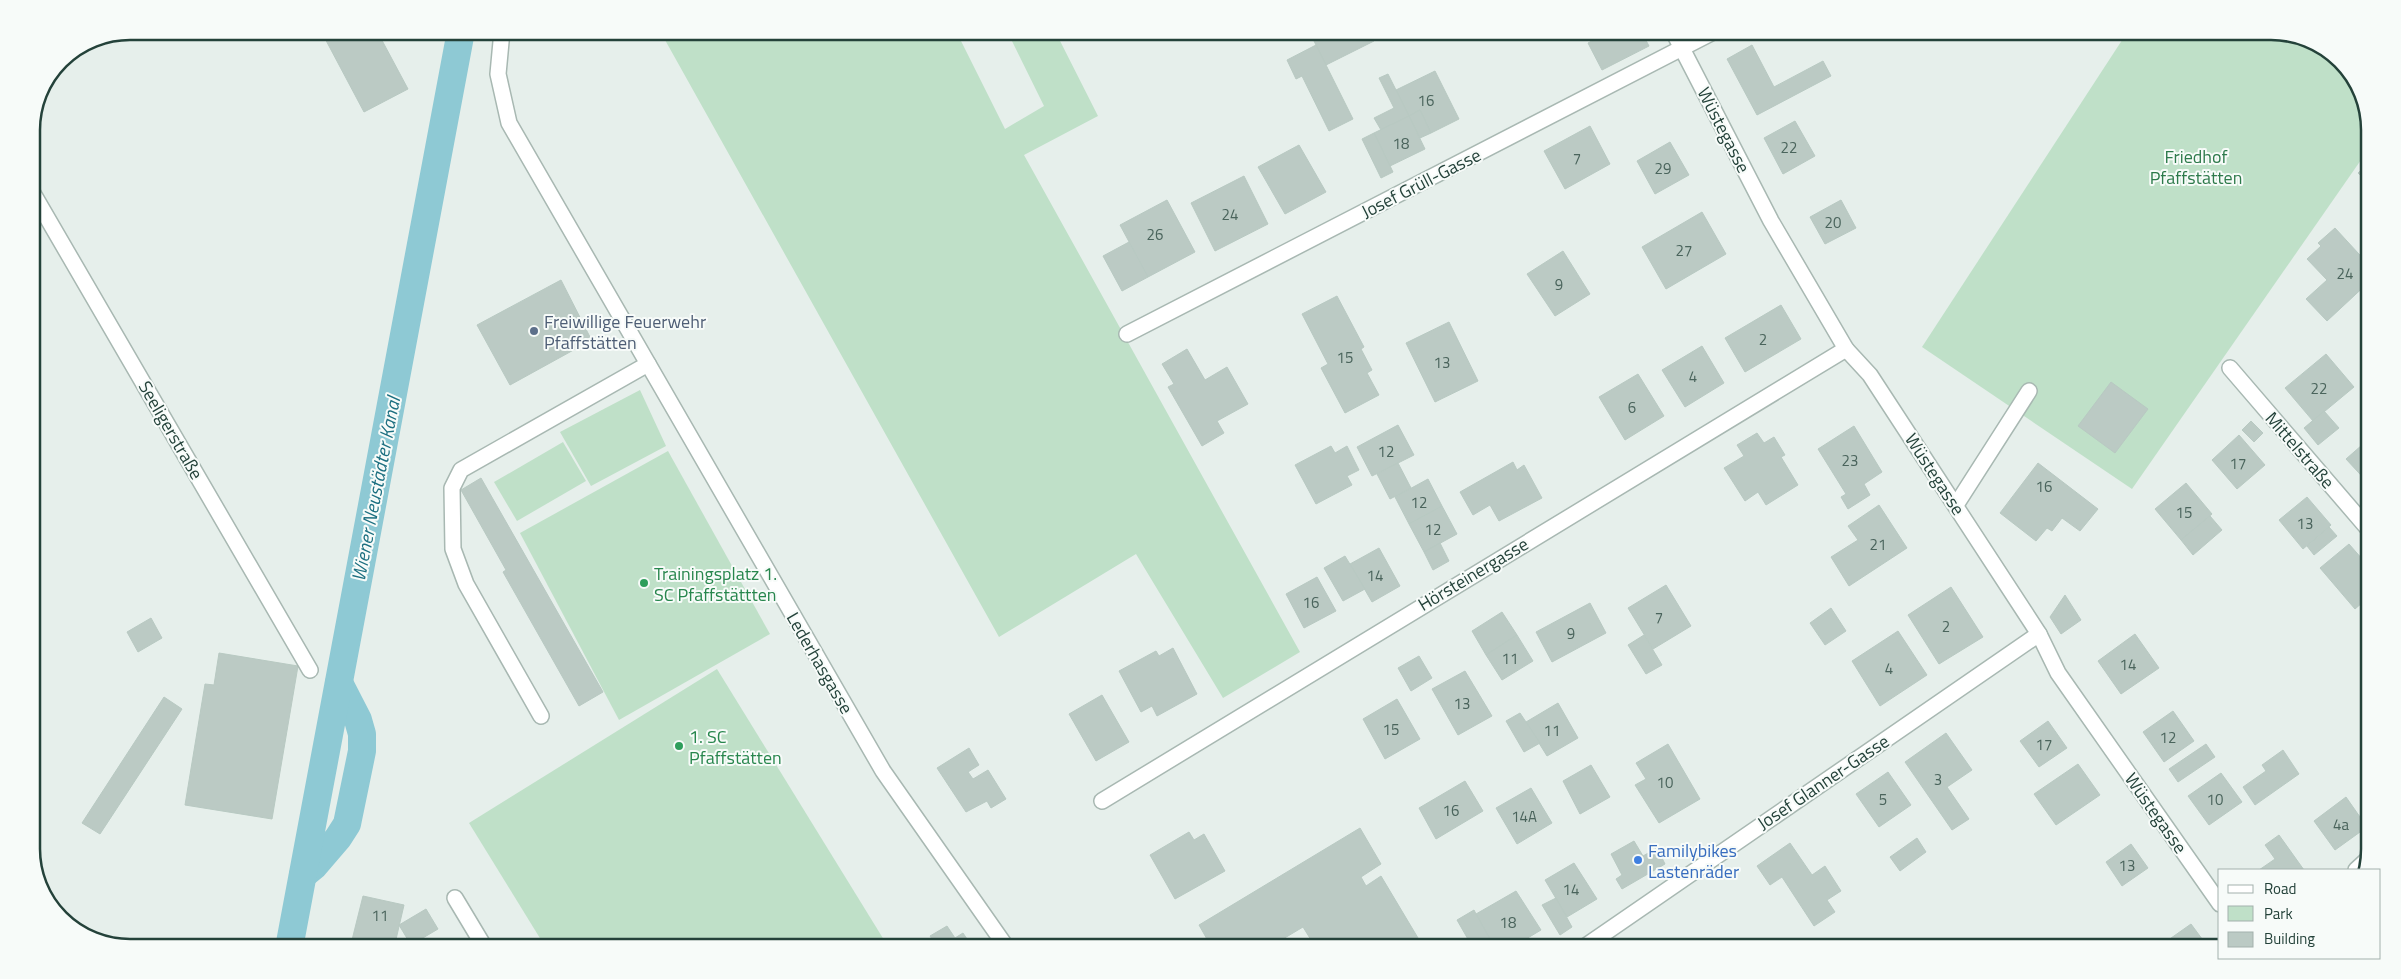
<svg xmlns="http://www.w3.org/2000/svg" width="2401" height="979" font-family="'Titillium Web',sans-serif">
	<rect width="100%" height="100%" fill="#e6efeb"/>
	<g fill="#bfe0c8">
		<polygon points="660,31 956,31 1005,129 1044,106 1007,31 1055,31 1098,116 1024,155 1300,652 1223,698 1136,554 999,637"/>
		<polygon points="2128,31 2271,31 2309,39 2353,75 2370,124 2370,147 2132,489 1922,347"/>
		<polygon points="640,390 666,446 591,486 560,432"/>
		<polygon points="563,442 586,481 517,521 494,482"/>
		<polygon points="668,451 770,634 619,720 520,533"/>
		<polygon points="717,669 889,948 546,948 469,823"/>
	</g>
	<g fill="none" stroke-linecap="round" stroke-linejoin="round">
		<g stroke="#8ec9d4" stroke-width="28">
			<polyline points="303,875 314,866 338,838 347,824 362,751 362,734 358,720 339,683"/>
			<polyline points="289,948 461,31"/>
		</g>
	</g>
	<g fill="#bbcac4" stroke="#b8c9c2">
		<polygon points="321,31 377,31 408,89 364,112"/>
		<polygon points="1309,31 1369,31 1374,41 1326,65"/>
		<polygon points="1610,31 1641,31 1649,46 1602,70 1588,43"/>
		<polygon points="1316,45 1353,119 1329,131 1302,76 1296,79 1287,60"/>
		<polygon points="1752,45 1774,87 1823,61 1831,76 1757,115 1727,59"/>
		<polygon points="1435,71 1459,119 1431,133 1420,110 1409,116 1396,90"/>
		<polygon points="1388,74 1409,116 1381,130 1374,118 1394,108 1379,78"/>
		<polygon points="1420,110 1431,133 1420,138 1409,116"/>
		<polygon points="1409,116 1425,149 1390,166 1374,133"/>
		<polygon points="1795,121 1815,156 1783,174 1764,138"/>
		<polygon points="1590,126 1610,164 1565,189 1544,151"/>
		<polygon points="1374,133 1393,172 1381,178 1362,139"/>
		<polygon points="1670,142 1689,175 1655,194 1637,161"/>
		<polygon points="1299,145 1326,192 1285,214 1258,167"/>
		<polygon points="2370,162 2370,184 2358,173"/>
		<polygon points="1244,176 1268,224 1215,251 1191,203"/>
		<polygon points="1167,200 1195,252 1148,277 1120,225"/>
		<polygon points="1841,200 1856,228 1825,244 1810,217"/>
		<polygon points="1702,212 1726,254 1666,289 1642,247"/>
		<polygon points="2335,228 2370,266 2370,281 2327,321 2306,299 2327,280 2307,259 2321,246 2318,243"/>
		<polygon points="1129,242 1148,277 1122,291 1103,256"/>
		<polygon points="1563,251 1590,294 1555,316 1527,274"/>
		<polygon points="561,280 590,337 577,344 579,347 510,385 477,325"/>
		<polygon points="1337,296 1364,347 1361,349 1372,370 1367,373 1379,395 1345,413 1321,368 1328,364 1302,314"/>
		<polygon points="1781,305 1801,339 1745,372 1725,338"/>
		<polygon points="1449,322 1478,381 1435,402 1406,343"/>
		<polygon points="1702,346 1724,383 1685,407 1662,370"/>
		<polygon points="1187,349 1205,380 1227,367 1248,404 1217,421 1224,433 1202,446 1168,387 1174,384 1162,364"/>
		<polygon points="2326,354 2354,387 2313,421 2285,388"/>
		<polygon points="1638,374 1664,416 1625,440 1599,397"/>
		<polygon points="2111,382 2148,409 2115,453 2078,426"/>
		<polygon points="2324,411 2339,428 2318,445 2304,428"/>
		<polygon points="2251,421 2263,433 2254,442 2242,430"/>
		<polygon points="1398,425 1414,455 1372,476 1357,447"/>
		<polygon points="1854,426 1882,472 1864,484 1870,495 1848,509 1841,497 1846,494 1818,449"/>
		<polygon points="1757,433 1764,443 1774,437 1785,455 1781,457 1798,485 1766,505 1758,492 1745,501 1724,468 1744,456 1737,445"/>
		<polygon points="2239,435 2265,465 2237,489 2212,460"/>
		<polygon points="2370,438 2370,485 2346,459"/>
		<polygon points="1331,446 1335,453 1347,446 1359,470 1347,476 1352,485 1316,504 1295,465"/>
		<polygon points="1513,462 1517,470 1524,465 1542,498 1499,521 1490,505 1473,515 1460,492"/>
		<polygon points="1398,463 1411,488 1390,499 1377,474"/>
		<polygon points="2038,463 2098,509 2080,531 2062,518 2052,531 2047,528 2036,541 2000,513"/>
		<polygon points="481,478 603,692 579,706 503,572 506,570 461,490"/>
		<polygon points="1428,479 1442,506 1409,524 1395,497"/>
		<polygon points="2186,483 2212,514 2181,540 2155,509"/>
		<polygon points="2307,497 2331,525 2303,549 2279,520"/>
		<polygon points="1879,505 1907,548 1849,586 1831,557 1858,540 1848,526"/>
		<polygon points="1442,506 1457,534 1424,552 1409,524"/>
		<polygon points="2210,516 2222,530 2193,555 2181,540"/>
		<polygon points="2329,527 2337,536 2314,555 2307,546"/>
		<polygon points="1440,543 1449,561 1433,570 1424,552"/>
		<polygon points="2349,544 2370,568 2370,596 2355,609 2320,568"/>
		<polygon points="1379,548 1400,586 1372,602 1350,564"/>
		<polygon points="1345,556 1365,589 1343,601 1324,568"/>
		<polygon points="1317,577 1336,611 1304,628 1286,594"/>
		<polygon points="1666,585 1691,626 1653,649 1628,608"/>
		<polygon points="1951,587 1983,637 1939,664 1908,615"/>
		<polygon points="2065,595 2081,620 2061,634 2050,617"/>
		<polygon points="1590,603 1606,633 1552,662 1536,632"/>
		<polygon points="1831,608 1846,631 1825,645 1810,623"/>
		<polygon points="1502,612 1517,635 1486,655 1472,631"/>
		<polygon points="151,618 162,638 138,652 127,632"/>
		<polygon points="1898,631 1927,675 1880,706 1852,661"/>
		<polygon points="2135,634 2159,668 2121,694 2098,661"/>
		<polygon points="1517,635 1533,661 1502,680 1486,655"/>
		<polygon points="1644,635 1662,665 1646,674 1628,645"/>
		<polygon points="1173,648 1197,694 1157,716 1152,706 1141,712 1119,671 1156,651 1159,656"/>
		<polygon points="219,653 298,666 272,819 185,805 205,684 214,685"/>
		<polygon points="1419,656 1432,678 1411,691 1398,668"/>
		<polygon points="1465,671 1492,716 1458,735 1432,689"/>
		<polygon points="1102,695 1129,742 1096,761 1069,714"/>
		<polygon points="164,697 182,709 100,834 82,823"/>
		<polygon points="1397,699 1420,739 1385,759 1363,719"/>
		<polygon points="1558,703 1578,738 1547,756 1526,722"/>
		<polygon points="2173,711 2194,741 2164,762 2143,732"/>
		<polygon points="1520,713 1540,743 1524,752 1506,721"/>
		<polygon points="2048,721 2067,748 2039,767 2020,741"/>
		<polygon points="1946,733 1972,770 1947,787 1969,819 1952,830 1905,762"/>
		<polygon points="1668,744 1700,799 1659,823 1635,785 1646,779 1636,763"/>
		<polygon points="2206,744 2215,757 2178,782 2169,769"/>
		<polygon points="969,748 979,765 968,772 973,779 988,770 1006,799 991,808 987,801 966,812 937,768"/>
		<polygon points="2283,750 2299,774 2255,805 2243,787 2266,771 2262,765"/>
		<polygon points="2078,764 2100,795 2056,825 2034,794"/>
		<polygon points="1591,765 1610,797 1580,814 1563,781"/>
		<polygon points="1888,772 1911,805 1879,827 1856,794"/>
		<polygon points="2221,773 2242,802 2209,825 2188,796"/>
		<polygon points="1465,781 1483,811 1436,839 1419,808"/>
		<polygon points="1531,788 1552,823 1517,844 1496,808"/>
		<polygon points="2346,797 2367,827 2335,850 2314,821"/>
		<polygon points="1360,828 1381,864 1361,877 1366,886 1381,876 1424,948 1316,948 1303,927 1268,948 1212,948 1199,925"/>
		<polygon points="1189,832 1194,840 1204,834 1225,871 1175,899 1150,855"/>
		<polygon points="2279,835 2304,870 2259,870 2275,859 2265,845"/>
		<polygon points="1917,838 1926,852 1900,871 1890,857"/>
		<polygon points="1634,841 1643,856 1657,848 1665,864 1622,889 1616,879 1622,875 1611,854"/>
		<polygon points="1790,843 1812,875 1825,866 1841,891 1827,900 1835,912 1814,926 1782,877 1770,885 1757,866"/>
		<polygon points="2131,844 2148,868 2122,886 2106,862"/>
		<polygon points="1574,863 1597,899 1567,917 1545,880"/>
		<polygon points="1516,891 1541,930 1511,948 1495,948 1476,914"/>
		<polygon points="363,896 404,905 394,948 383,948 352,940"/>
		<polygon points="1556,898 1572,927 1560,935 1542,905"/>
		<polygon points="426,909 438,929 411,945 399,925"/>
		<polygon points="1474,910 1476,914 1495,948 1473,948 1457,920"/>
		<polygon points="2191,924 2208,947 2167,948 2164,943"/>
		<polygon points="947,926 955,938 963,933 973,948 938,948 930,936"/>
	</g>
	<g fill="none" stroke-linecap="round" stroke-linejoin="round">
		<g stroke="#a8b8b2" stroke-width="18">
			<g id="minor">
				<polyline points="502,31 498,74 509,123 883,771 1007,948"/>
				<polyline points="1673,31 1771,221 1846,349 1870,375 2039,634 2058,673 2220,904"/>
				<polyline points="31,190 310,670"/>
				<polyline points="1127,334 1715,31"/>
				<polyline points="2230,368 2370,531"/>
				<polyline points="1956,505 2029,391"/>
				<polyline points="541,716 466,584 453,549 452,488 461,470 648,364"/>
				<polyline points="1102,801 1846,349"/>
				<polyline points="2356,870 2368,859"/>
				<polyline points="455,898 485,948"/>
				<polyline points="1583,948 2039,634"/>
			</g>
		</g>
		<use href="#minor" stroke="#fff" stroke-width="15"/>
	</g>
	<circle fill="#5c6f8a" stroke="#f7fbf9" stroke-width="2" cx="534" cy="331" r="5"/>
	<g fill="#2e9e5b" stroke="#f7fbf9" stroke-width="2">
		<circle cx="644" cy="583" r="5"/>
		<circle cx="679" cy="746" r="5"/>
	</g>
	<circle fill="#3f7fe0" stroke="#f7fbf9" stroke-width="2" cx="1638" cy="860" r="5"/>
	<g text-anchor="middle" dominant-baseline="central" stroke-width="4" stroke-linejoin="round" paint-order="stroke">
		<g font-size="15" fill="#4a645c">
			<text x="1426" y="100">16</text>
			<text x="1401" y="143">18</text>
			<text x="1789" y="147">22</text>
			<text x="1577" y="158">7</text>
			<text x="1663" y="168">29</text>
			<text x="1230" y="214">24</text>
			<text x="1833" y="222">20</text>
			<text x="1155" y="234">26</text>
			<text x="1684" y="250">27</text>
			<text x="2345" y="273">24</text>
			<text x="1559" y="284">9</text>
			<text x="1763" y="339">2</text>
			<text x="1345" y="357">15</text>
			<text x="1442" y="362">13</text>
			<text x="1693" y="376">4</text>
			<text x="2319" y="388">22</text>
			<text x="1632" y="407">6</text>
			<text x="1386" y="451">12</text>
			<text x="1850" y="460">23</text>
			<text x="2238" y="463">17</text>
			<text x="2044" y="486">16</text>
			<text x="1419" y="502">12</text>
			<text x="2184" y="512">15</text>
			<text x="2305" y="523">13</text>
			<text x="1433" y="529">12</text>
			<text x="1878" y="544">21</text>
			<text x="1375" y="575">14</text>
			<text x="1311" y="602">16</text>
			<text x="1659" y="617">7</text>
			<text x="1946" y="626">2</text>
			<text x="1571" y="633">9</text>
			<text x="1510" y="658">11</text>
			<text x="2128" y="664">14</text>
			<text x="1889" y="668">4</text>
			<text x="1462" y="703">13</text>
			<text x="1391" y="729">15</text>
			<text x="1552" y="730">11</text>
			<text x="2168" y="737">12</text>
			<text x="2044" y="744">17</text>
			<text x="1938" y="779">3</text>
			<text x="1665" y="782">10</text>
			<text x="1883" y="799">5</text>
			<text x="2215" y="799">10</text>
			<text x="1451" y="810">16</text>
			<text x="1524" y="816">14A</text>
			<text x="2341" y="824">4a</text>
			<text x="2127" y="865">13</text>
			<text x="1571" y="889">14</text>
			<text x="380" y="915">11</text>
			<text x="1508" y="922">18</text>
		</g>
		<g font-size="18" fill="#24423a" stroke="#f7fbf9">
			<text transform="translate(1724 130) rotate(63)">Wüstegasse</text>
			<text transform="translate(1421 183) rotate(-27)">Josef Grüll-Gasse</text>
			<text transform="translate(171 430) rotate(60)">Seeligerstraße</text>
			<text transform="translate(2300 450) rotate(49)">Mittelstraße</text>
			<text transform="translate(1935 474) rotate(57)">Wüstegasse</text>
			<text transform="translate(1473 574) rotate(-31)">Hörsteinergasse</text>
			<text transform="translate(820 663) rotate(60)">Lederhasgasse</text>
			<text transform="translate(1823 782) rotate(-34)">Josef Glanner-Gasse</text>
			<text transform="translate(2156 813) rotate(55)">Wüstegasse</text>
		</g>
		<g font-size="18" fill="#2d7a4b" stroke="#f7fbf9">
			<text x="2196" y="156">Friedhof<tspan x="2196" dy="21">Pfaffstätten</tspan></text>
		</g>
		<g font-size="18" fill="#4e5e75" stroke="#f7fbf9" text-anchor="start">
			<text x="544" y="321">Freiwillige Feuerwehr<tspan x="544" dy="21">Pfaffstätten</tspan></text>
		</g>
		<g font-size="18" fill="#27864d" stroke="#f7fbf9" text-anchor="start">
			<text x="654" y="573">Trainingsplatz 1.<tspan x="654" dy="21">SC Pfaffstättten</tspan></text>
			<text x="689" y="736">1. SC<tspan x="689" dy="21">Pfaffstätten</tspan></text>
		</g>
		<g font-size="18" fill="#366cbe" stroke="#f7fbf9" text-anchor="start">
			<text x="1648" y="850">Familybikes<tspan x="1648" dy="21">Lastenräder</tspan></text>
		</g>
		<g font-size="19" font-style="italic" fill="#1c6f80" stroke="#f7fbf9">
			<text transform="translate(375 489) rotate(-79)">Wiener Neustädter Kanal</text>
		</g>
	</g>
	<path d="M0 0H2401V979H0ZM130 40H2271A90 90 0 0 1 2361 130V849A90 90 0 0 1 2271 939H130A90 90 0 0 1 40 849V130A90 90 0 0 1 130 40Z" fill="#f7fbf9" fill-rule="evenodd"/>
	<path fill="none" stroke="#24423a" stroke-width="2.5" d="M130 40H2271A90 90 0 0 1 2361 130V849A90 90 0 0 1 2271 939H130A90 90 0 0 1 40 849V130A90 90 0 0 1 130 40Z"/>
	<rect x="2218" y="869" width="162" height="90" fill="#f7fbf9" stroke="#a3b1ad"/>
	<rect x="2228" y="885" width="25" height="8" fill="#ffffff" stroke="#a3b1ad"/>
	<text x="2264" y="894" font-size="15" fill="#24423a">Road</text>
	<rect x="2228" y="906" width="25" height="15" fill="#bfe0c8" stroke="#a3b1ad"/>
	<text x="2264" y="919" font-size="15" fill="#24423a">Park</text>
	<rect x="2228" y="932" width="25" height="15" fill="#bbcac4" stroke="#a3b1ad"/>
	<text x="2264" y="944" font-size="15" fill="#24423a">Building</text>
</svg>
